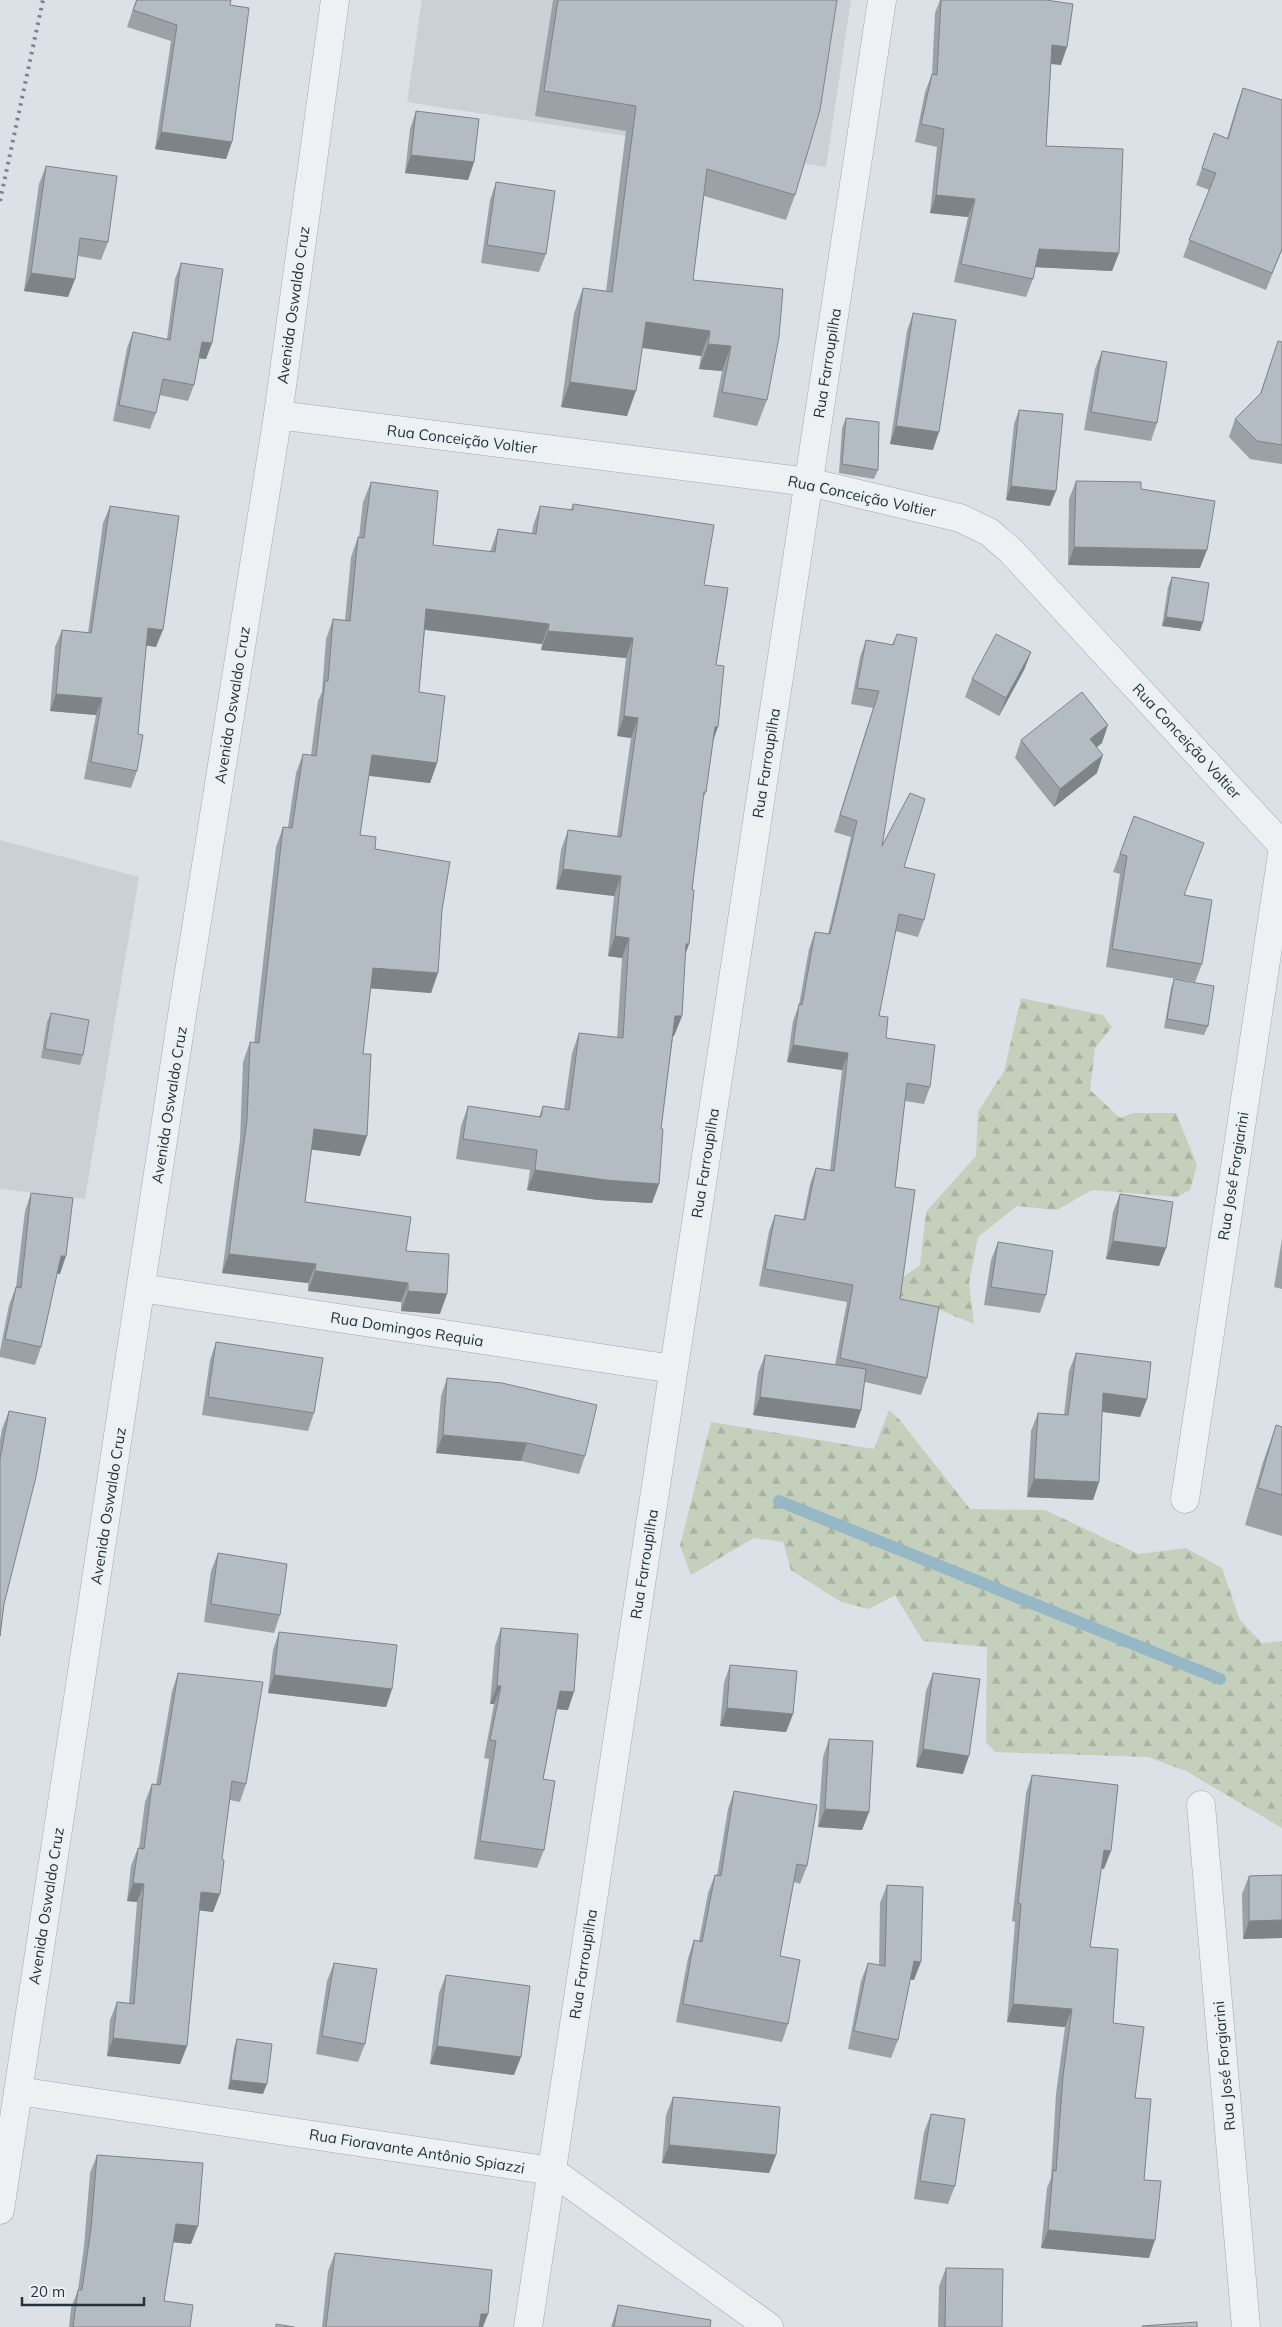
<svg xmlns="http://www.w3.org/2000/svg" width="1282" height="2327" font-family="Mulish,sans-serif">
	<defs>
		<pattern id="forest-firs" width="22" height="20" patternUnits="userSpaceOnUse" patternTransform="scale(1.25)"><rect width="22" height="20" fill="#c5d0bc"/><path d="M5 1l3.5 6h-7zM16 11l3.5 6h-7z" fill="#a9b3a2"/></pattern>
	</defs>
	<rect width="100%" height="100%" fill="#dbe1e6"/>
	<g fill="#c9d1d7">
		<polygon points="422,0 851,0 826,167 407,102"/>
		<polygon points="0,840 139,877 85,1199 0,1189"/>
	</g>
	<g fill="url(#forest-firs)">
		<polygon points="1021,998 1103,1015 1112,1027 1095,1048 1090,1090 1120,1118 1133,1113 1176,1113 1197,1165 1190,1190 1177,1197 1092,1190 1057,1210 1017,1206 978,1237 969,1283 974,1324 937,1309 852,1296 897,1281 920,1265 926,1212 976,1156 978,1112 1004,1071"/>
		<polygon points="889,1410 899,1419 970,1509 1045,1510 1138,1554 1186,1548 1222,1568 1240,1620 1262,1643 1282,1641 1282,1828 1186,1771 1148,1757 995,1752 986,1742 987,1647 923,1641 895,1595 869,1609 841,1602 791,1570 783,1542 754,1538 691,1575 680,1546 711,1422 874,1449"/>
	</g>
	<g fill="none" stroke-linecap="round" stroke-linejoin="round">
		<polyline stroke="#96b7c6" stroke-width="12" points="779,1501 1220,1679"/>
		<g stroke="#a1a9af" stroke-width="29">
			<g id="minor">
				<polyline points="278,415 809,482 960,518 989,532 1011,551 1282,845"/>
				<polyline points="141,1288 673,1369"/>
				<polyline points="1185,1499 1282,854"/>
				<polyline points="1201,1805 1246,2327"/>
				<polyline points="18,2091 552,2171 769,2327"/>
				<polyline points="528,2327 882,0"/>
			</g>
		</g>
		<g stroke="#a1a9af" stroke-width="29">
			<polyline id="tertiary" points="0,2210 183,1009 278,415 335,0"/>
		</g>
		<use href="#minor" stroke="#eef1f4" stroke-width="28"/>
		<use href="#tertiary" stroke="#eef1f4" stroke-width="28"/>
		<polyline stroke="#75848f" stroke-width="4" stroke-dasharray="2.5 5" stroke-linecap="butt" points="0,201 43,0"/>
	</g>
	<g fill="#9aa2a7">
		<polygon points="136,0 231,0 230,5 232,142 226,159 155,149 171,41 127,27"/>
		<polygon points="553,0 837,0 795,195 786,220 704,196 693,280 767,400 757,426 713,417 722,371 699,369 701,356 642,348 627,416 561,407 574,313 583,288 606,291 626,131 535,116"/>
		<polygon points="940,0 1046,0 1061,65 1051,64 1046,146 1119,253 1112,271 1035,267 1033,279 1026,297 954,282 968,217 930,213 937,147 915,142 925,92 932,74 935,13"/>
		<polygon points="1243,88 1282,100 1282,250 1266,290 1183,257 1209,190 1196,185 1214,133 1227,138 1237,105"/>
		<polygon points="416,111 474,162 468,180 405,173 410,129"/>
		<polygon points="46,166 108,242 101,260 78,256 75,279 68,297 24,291 39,184"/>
		<polygon points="496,182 546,254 539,272 481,263 490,200"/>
		<polygon points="181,263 212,343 206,359 199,358 194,385 188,401 159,395 156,413 150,429 113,421 127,348 133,332 167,339 175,279"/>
		<polygon points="913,313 933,450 890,444 907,331"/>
		<polygon points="1278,341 1282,342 1282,464 1250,459 1229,437 1235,419 1260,394"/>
		<polygon points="1102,351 1157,423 1151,441 1084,430 1095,369"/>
		<polygon points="1019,410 1050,506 1006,500 1014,424"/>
		<polygon points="846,418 878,470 874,479 839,473 842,428"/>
		<polygon points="1076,481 1141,489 1200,568 1068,565 1069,499"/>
		<polygon points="371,482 433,545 490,552 498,529 532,533 533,526 540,506 571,510 573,504 704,585 716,665 713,742 706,792 703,799 692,890 685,955 682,1016 674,1036 673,1036 661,1129 659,1184 652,1203 598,1200 527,1190 530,1170 456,1159 461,1126 468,1106 539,1117 543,1106 564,1109 572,1053 579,1033 617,1038 622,958 608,956 614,896 556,889 561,850 568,830 617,836 631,738 617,736 626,658 541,650 542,644 425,630 419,692 437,763 430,783 369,776 360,835 442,910 431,993 370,988 363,1054 360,1156 312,1149 305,1202 406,1251 440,1314 401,1311 401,1302 308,1291 308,1283 222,1273 240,1140 243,1062 250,1042 254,1043 276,847 283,827 288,827 296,773 303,754 311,755 318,701 322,692 326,639 333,619 345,620 351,557 358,537 359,537 363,502"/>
		<polygon points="110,506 156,647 146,645 138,734 137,771 131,788 84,779 96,715 50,711 55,647 62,630 88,633 103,523"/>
		<polygon points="1172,577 1203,622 1200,631 1162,626 1168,587"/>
		<polygon points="897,634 882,846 904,867 924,920 918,937 895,931 879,1016 886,1038 930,1087 924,1104 905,1101 895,1187 900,1299 927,1378 921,1395 865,1382 861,1410 855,1428 753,1415 758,1373 765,1355 835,1365 847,1302 759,1286 769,1231 775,1215 803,1220 810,1184 816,1168 830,1170 842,1070 787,1062 793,1021 799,1005 809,949 815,932 828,934 851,837 834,832 873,708 851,704 860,657 866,640 892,645"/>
		<polygon points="1031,652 1024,670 999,716 965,697 972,679"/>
		<polygon points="1021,740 1102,743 1097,747 1097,773 1054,807 1015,758"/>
		<polygon points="1134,816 1185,895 1202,964 1195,982 1106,967 1120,874 1113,872"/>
		<polygon points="1174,979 1208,1026 1204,1035 1164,1028 1171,988"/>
		<polygon points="51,1013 83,1055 80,1065 41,1058 47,1022"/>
		<polygon points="31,1193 60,1274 57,1274 41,1347 35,1365 0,1357 0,1351 9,1305 16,1287 25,1211"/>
		<polygon points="1120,1194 1166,1248 1159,1266 1106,1259 1113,1212"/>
		<polygon points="1282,1239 1282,1289 1274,1287"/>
		<polygon points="998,1242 1046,1295 1040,1313 984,1305 991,1260"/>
		<polygon points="216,1342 314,1413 308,1431 202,1415 210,1360"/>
		<polygon points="1076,1353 1147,1399 1140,1417 1102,1412 1099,1482 1093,1500 1027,1497 1031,1431 1038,1413 1064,1415 1069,1371"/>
		<polygon points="447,1378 585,1456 579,1474 521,1461 436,1453 441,1396"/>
		<polygon points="9,1411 4,1604 0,1636 0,1440 2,1429"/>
		<polygon points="1276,1425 1282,1427 1282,1536 1245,1525 1263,1462"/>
		<polygon points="218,1553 280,1615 274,1633 204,1622 211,1571"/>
		<polygon points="501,1628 568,1710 557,1709 543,1779 544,1850 537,1868 474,1859 489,1759 484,1758 494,1704 490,1704 495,1646"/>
		<polygon points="279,1632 392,1689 386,1707 268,1693 273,1650"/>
		<polygon points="730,1665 793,1714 786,1732 720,1726 724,1683"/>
		<polygon points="178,1673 246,1784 240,1802 230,1800 213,1912 199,1910 187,2046 180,2064 107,2056 110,2020 117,2002 129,2003 137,1902 127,1901 131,1866 138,1848 139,1848 145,1802 152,1784 156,1785 172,1691"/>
		<polygon points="933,1673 963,1774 916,1767 926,1691"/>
		<polygon points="829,1739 869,1812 862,1830 818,1827 823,1757"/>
		<polygon points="1032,1775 1104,1869 1101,1868 1090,1947 1135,2098 1144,2180 1149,2258 1041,2248 1047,2188 1051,2178 1056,2094 1065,2027 1007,2022 1015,1922 1012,1921 1026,1793"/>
		<polygon points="734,1791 807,1866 800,1884 794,1882 780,1956 788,2024 782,2042 676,2022 688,1958 694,1940 699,1941 708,1893 715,1875 717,1876 728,1809"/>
		<polygon points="1282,1875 1282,1938 1243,1939 1242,1894 1249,1876"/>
		<polygon points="887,1885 914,1980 910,1980 898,2040 891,2058 848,2049 861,1981 868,1963 879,1965 880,1903"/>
		<polygon points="334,1963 365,2044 358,2062 316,2054 327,1981"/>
		<polygon points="446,1975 514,2075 430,2064 439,1993"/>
		<polygon points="237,2039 263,2094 228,2089 234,2048"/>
		<polygon points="673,2097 776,2155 769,2173 662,2163 666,2115"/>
		<polygon points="931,2114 955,2186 948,2204 914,2199 924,2132"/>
		<polygon points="97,2155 191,2244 173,2242 164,2301 190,2327 69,2327 71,2308 78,2290 84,2246 90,2173"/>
		<polygon points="335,2253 483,2327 322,2327 328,2271"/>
		<polygon points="946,2268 1002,2327 938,2327 939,2286"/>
		<polygon points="618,2305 710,2327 611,2327"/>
	</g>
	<g fill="#7d8488">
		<polygon points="1052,45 1067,47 1061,65 1045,63"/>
		<polygon points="161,132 232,142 226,159 155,149"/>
		<polygon points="411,155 474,162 468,180 405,173"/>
		<polygon points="936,195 975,199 968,217 930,213"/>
		<polygon points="1039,249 1119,253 1112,271 1033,267"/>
		<polygon points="31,273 75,279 68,297 24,291"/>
		<polygon points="646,322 710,331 701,356 637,347"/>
		<polygon points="202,342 212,343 206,359 196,358"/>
		<polygon points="708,344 731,346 722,371 699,369"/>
		<polygon points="570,382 636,391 627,416 561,407"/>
		<polygon points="896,426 939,432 933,450 890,444"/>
		<polygon points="1011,486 1056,491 1050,506 1006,500"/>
		<polygon points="1074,547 1207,550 1200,568 1068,565"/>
		<polygon points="426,609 549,624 542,644 419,629"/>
		<polygon points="1166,617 1203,622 1200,631 1162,626"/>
		<polygon points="148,628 163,630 156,647 142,645"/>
		<polygon points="548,631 633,638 626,658 541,650"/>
		<polygon points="1031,652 1024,670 999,716 1006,698"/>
		<polygon points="56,694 102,698 96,715 50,711"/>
		<polygon points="624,716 638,718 631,738 617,736"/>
		<polygon points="1108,725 1102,743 1084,757 1090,739"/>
		<polygon points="715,727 718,727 711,747"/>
		<polygon points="372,755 437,763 430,783 365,775"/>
		<polygon points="1103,755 1097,773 1054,807 1060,789"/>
		<polygon points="563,869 621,876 614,896 556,889"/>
		<polygon points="615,936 629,938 622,958 608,956"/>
		<polygon points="686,944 689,944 682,964"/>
		<polygon points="373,968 438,973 431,993 366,988"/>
		<polygon points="675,1016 682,1016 674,1036 668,1036"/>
		<polygon points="793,1045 848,1053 842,1070 787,1062"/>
		<polygon points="314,1129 367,1136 360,1156 307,1149"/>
		<polygon points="535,1170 659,1184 652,1203 598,1200 527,1190"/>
		<polygon points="1113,1241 1166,1248 1159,1266 1106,1259"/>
		<polygon points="229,1254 316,1264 308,1283 222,1273"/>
		<polygon points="61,1256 66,1256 60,1274 54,1274"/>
		<polygon points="315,1271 408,1283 401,1302 308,1291"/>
		<polygon points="408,1291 447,1294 440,1314 401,1311"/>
		<polygon points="1103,1393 1147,1399 1140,1417 1097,1411"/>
		<polygon points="760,1397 861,1410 855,1428 753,1415"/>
		<polygon points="443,1435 527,1443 521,1461 436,1453"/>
		<polygon points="1034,1479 1099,1482 1093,1500 1027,1497"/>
		<polygon points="274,1675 392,1689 386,1707 268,1693"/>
		<polygon points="497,1686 501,1686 494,1704 490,1704"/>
		<polygon points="560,1691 574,1692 568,1710 554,1709"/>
		<polygon points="727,1708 793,1714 786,1732 720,1726"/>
		<polygon points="923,1749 969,1756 963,1774 916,1767"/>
		<polygon points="825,1809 869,1812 862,1830 818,1827"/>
		<polygon points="1104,1850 1111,1851 1104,1869 1097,1868"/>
		<polygon points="133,1883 144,1884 137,1902 127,1901"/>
		<polygon points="201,1892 220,1894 213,1912 195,1910"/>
		<polygon points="1282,1920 1282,1938 1243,1939 1249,1921"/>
		<polygon points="914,1961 921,1962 914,1980 907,1979"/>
		<polygon points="1013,2004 1072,2009 1065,2027 1007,2022"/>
		<polygon points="113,2038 187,2046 180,2064 107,2056"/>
		<polygon points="437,2046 521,2057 514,2075 430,2064"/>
		<polygon points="231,2080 267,2084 263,2094 228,2089"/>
		<polygon points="669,2145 776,2155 769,2173 662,2163"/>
		<polygon points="176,2224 198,2226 191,2244 170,2242"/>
		<polygon points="1048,2230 1155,2240 1149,2258 1041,2248"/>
		<polygon points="481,2314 488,2314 483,2327 476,2327"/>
	</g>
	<g fill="#b3bcc2" stroke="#7d8488">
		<polygon points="137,0 231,0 230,5 249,8 232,142 161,132 177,25 133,10"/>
		<polygon points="558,0 837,0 820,110 795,195 707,169 693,280 783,289 779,337 767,400 722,392 731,346 708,344 710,331 646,322 636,391 570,382 583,288 612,292 636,106 544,91"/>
		<polygon points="941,0 1046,0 1073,4 1067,47 1052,45 1046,146 1123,149 1119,253 1039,249 1033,279 961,264 975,199 936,195 944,129 921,124 932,74 937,75"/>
		<polygon points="1243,88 1282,100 1282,249 1272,273 1189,240 1216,173 1202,168 1214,133 1228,139"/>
		<polygon points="416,111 479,119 474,162 411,155"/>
		<polygon points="46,166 117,176 108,242 80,238 75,279 31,273"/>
		<polygon points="496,182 555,191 546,254 487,245"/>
		<polygon points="181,263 223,269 212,343 202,342 194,385 163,379 156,413 119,405 133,332 170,340"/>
		<polygon points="913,313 956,320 939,432 896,426"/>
		<polygon points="1278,341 1282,342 1282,445 1257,441 1235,419 1261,393"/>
		<polygon points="1102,351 1167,362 1157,423 1091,412"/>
		<polygon points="1019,410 1063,414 1056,491 1011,486"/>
		<polygon points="846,418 879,422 878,470 842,464"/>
		<polygon points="1076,481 1141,482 1141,489 1215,501 1207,550 1074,547"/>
		<polygon points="371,482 438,491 433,545 495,552 498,529 536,534 540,506 573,510 573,504 714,525 704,585 728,588 716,665 724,666 718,727 715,727 706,792 704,792 692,890 694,890 689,944 686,944 682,1016 675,1016 661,1129 663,1129 659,1184 606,1180 535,1170 537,1150 463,1139 468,1106 541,1117 543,1106 569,1110 579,1033 623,1038 629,938 615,936 621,876 563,869 568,830 621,837 638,718 624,716 633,638 548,631 549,624 426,609 419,692 445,696 437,763 372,755 360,835 376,837 375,849 450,862 442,910 438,973 373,968 363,1054 371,1054 367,1136 314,1129 305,1202 411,1217 406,1251 449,1254 447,1294 408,1291 408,1283 315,1271 316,1264 229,1254 247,1120 250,1042 259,1043 283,827 292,828 303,754 316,756 325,681 328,681 333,619 350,621 358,537 364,538"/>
		<polygon points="110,506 179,516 163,630 148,628 138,734 143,735 137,771 91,762 102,698 56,694 62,630 91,633"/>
		<polygon points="1172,577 1209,583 1203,622 1166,617"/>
		<polygon points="897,634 917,638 882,846 910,793 925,799 904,867 935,874 924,920 899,914 879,1016 888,1017 886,1038 935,1045 930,1087 907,1083 895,1187 915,1190 900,1299 939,1307 927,1378 840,1358 853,1285 765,1269 775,1215 805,1220 816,1168 834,1171 848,1053 793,1045 799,1004 802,1005 815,932 830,934 857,821 840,815 879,691 857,688 866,640 893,645"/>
		<polygon points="996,634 1031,652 1006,698 972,679"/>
		<polygon points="1082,692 1108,725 1090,739 1103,755 1060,789 1021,740"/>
		<polygon points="1134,816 1204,843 1184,895 1212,900 1202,964 1112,949 1127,856 1120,854"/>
		<polygon points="1174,979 1214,986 1208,1026 1167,1019"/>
		<polygon points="51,1013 89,1020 83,1055 45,1049"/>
		<polygon points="31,1193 73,1198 66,1256 61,1256 41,1347 5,1339 16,1287 21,1288"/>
		<polygon points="1120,1194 1173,1202 1166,1248 1113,1241"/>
		<polygon points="998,1242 1053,1251 1046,1295 991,1287"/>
		<polygon points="216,1342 323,1358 314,1413 208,1397"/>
		<polygon points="1076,1353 1151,1362 1147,1399 1103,1393 1099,1482 1034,1479 1038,1413 1068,1415"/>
		<polygon points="765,1355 866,1369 861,1410 760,1397"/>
		<polygon points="447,1378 502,1383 597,1405 585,1456 527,1443 443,1435"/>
		<polygon points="9,1411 46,1418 36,1477 4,1604 0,1636 0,1459"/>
		<polygon points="1276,1425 1282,1427 1282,1495 1258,1488"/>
		<polygon points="218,1553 287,1564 280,1615 211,1604"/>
		<polygon points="501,1628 578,1634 574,1692 560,1691 543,1779 555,1781 544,1850 480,1841 496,1741 490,1740 501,1686 497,1686"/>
		<polygon points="279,1632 397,1645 392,1689 274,1675"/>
		<polygon points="730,1665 797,1671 793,1714 727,1708"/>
		<polygon points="178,1673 263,1682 246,1784 232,1781 222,1859 224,1860 220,1894 201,1892 187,2046 113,2038 117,2002 134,2004 144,1884 133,1883 138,1848 144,1849 152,1784 160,1785"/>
		<polygon points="933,1673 980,1679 969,1756 923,1749"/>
		<polygon points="829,1739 873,1741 869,1812 825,1809"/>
		<polygon points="1032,1775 1118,1785 1111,1851 1104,1850 1090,1947 1118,1949 1113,2023 1144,2027 1135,2098 1151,2099 1144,2180 1161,2181 1155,2240 1048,2230 1053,2170 1056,2171 1063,2076 1072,2009 1013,2004 1021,1904 1018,1903"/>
		<polygon points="734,1791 817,1805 807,1866 797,1864 780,1956 800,1960 788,2024 683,2004 694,1940 702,1942 715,1875 721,1876"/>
		<polygon points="1282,1875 1282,1920 1249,1921 1249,1876"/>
		<polygon points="887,1885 923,1887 921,1962 914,1961 898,2040 854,2031 868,1963 885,1966"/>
		<polygon points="334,1963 377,1969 365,2044 322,2036"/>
		<polygon points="446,1975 530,1986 521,2057 437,2046"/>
		<polygon points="237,2039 272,2044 267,2084 231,2080"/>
		<polygon points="673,2097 780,2107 776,2155 669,2145"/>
		<polygon points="931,2114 965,2119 955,2186 920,2181"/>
		<polygon points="97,2155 203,2163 198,2226 176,2224 164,2301 193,2305 190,2327 73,2327 78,2290 82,2290 91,2228"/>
		<polygon points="335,2253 492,2270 488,2314 481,2314 479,2327 326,2327"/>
		<polygon points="946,2268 1003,2269 1002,2327 945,2327"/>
		<polygon points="618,2305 711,2320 710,2327 614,2327"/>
		<polygon points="1197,2322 1197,2327 1143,2327 1142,2326"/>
		<polygon points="276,2324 294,2327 276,2327"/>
	</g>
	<g text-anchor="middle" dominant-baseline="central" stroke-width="4" stroke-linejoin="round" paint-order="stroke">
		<g font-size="15" fill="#25323b" stroke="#eaf0f4">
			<text transform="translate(293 305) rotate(-82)">Avenida Oswaldo Cruz</text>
			<text transform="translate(827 363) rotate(-81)">Rua Farroupilha</text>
			<text transform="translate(462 439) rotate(7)">Rua Conceição Voltier</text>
			<text transform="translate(862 496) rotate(12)">Rua Conceição Voltier</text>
			<text transform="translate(232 705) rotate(-81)">Avenida Oswaldo Cruz</text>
			<text transform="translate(1187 741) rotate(47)">Rua Conceição Voltier</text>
			<text transform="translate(766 763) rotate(-81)">Rua Farroupilha</text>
			<text transform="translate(169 1105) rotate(-81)">Avenida Oswaldo Cruz</text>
			<text transform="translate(705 1163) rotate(-81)">Rua Farroupilha</text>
			<text transform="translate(1233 1176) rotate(-81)">Rua José Forgiarini</text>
			<text transform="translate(407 1329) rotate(9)">Rua Domingos Requia</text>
			<text transform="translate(108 1506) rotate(-81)">Avenida Oswaldo Cruz</text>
			<text transform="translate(644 1564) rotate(-81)">Rua Farroupilha</text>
			<text transform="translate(46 1906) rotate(-81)">Avenida Oswaldo Cruz</text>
			<text transform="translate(583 1964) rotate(-81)">Rua Farroupilha</text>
			<text transform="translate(1224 2066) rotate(-95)">Rua José Forgiarini</text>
			<text transform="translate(417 2151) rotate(9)">Rua Fioravante Antônio Spiazzi</text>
		</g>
	</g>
	<path d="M22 2297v8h122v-8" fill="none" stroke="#25323b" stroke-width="2.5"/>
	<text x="30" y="2297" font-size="15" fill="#25323b" stroke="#eaf0f4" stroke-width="4" paint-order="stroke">20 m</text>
</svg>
